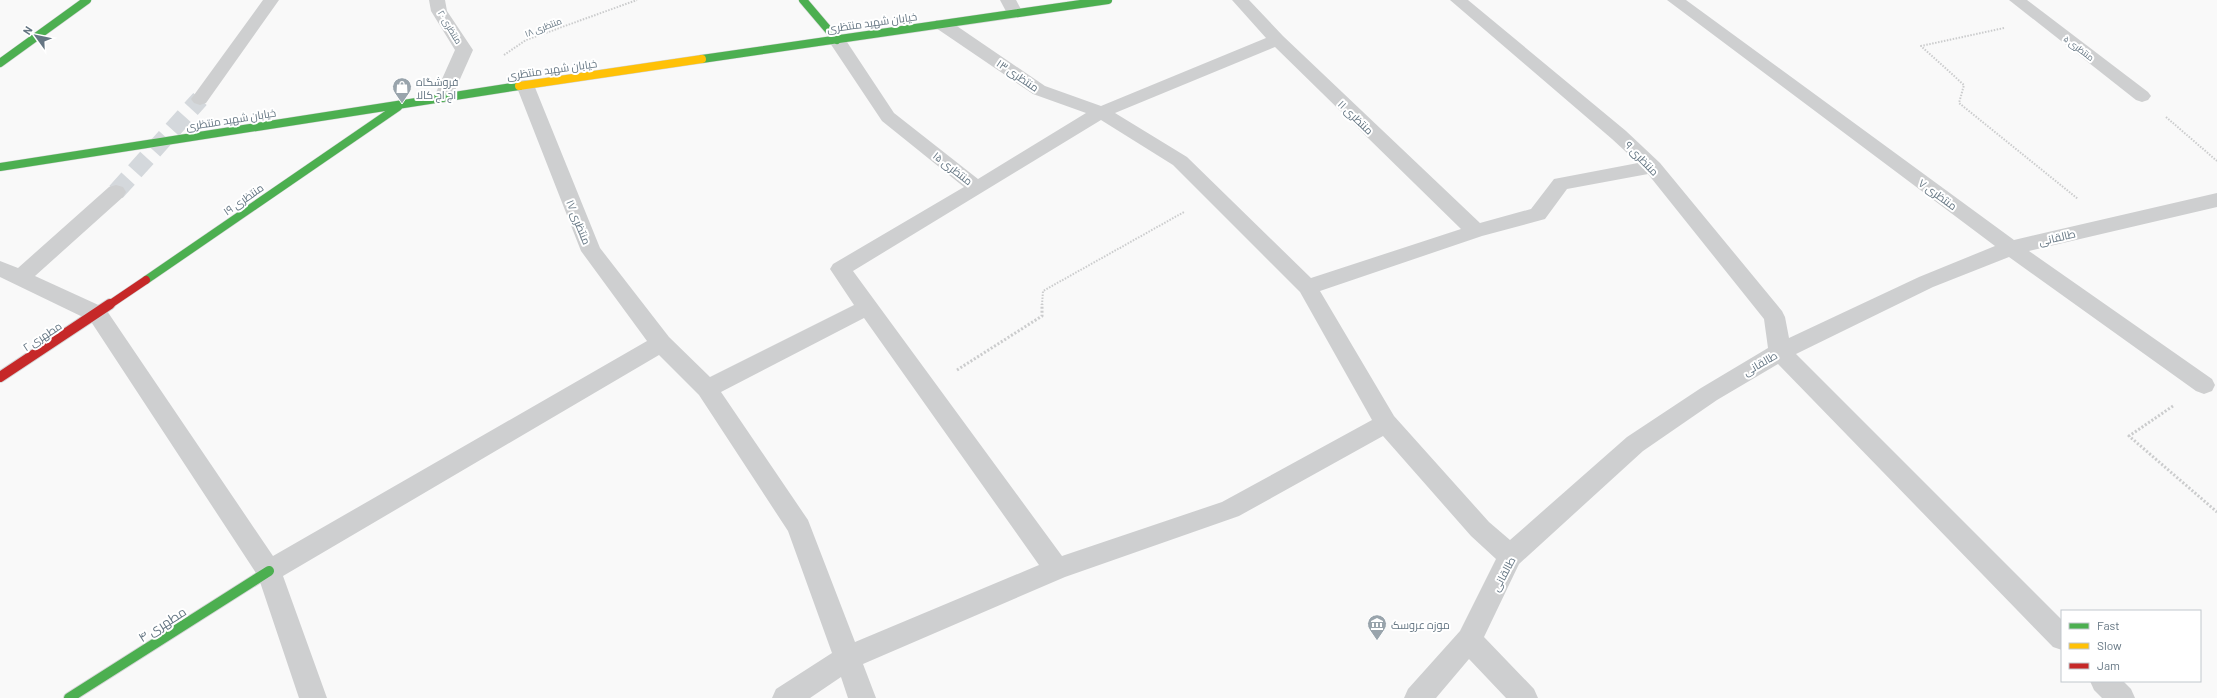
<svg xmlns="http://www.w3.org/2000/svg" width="2217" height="698" font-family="Barlow,Cairo,sans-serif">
	<rect width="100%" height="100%" fill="#f9f9f9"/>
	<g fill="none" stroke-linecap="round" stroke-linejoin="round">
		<polyline stroke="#d4d8dc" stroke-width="18" stroke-dasharray="18 10" stroke-linecap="butt" points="116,192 200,99"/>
		<g stroke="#d5d6d7" stroke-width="9">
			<g id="fast-far1">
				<polyline points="803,0 837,40"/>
				<polyline points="702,59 1108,0"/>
				<polyline points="0,63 87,0"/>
				<polyline points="0,167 519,86"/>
				<polyline points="146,280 398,107"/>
			</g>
		</g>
		<g stroke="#d5d6d7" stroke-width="12">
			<polyline id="fast" points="69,698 269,571"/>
		</g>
		<g stroke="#d5d6d7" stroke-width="9">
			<polyline id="slow" points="519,86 702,59"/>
		</g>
		<g stroke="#d5d6d7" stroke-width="9">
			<polyline id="jam-far1" points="109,305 146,280"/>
		</g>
		<g stroke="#d5d6d7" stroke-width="12">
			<polyline id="jam" points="0,377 110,304"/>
		</g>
		<g stroke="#cbcccd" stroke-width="2" stroke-dasharray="1.5 1.5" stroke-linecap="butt">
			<polyline points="2004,28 1921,46 1964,85 1959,103 2078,199"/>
			<polyline points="504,55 526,40 637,0"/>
			<polyline points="2166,117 2217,161"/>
			<polyline points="1042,305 1043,291 1184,212"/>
		</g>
		<g stroke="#cbcccd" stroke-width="3" stroke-dasharray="2 2" stroke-linecap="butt">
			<polyline points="957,370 1042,316 1042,304"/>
			<polyline points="2173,406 2129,436 2217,512"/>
		</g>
		<g fill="#cecfd0" fill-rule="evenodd">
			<path d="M 1232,0 L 1249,0 L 1283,36 L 1480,223 L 1531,209 L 1554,179 L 1638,163 L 1612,139 L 1450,0 L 1468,0 L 1626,131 L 1660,163 L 1782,311 L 1785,317 L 1789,338 L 1919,277 L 1995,246 L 1667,0 L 1686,0 L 2014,240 L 2217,193 L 2217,207 L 2029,251 L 2212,379 L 2215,385 L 2212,391 L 2204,394 L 2196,391 L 2009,257 L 1933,287 L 1796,354 L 2062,620 L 2062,650 L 2053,647 L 1778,364 L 1717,400 L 1643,451 L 1519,564 L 1484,637 L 1534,689 L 1538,698 L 1506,698 L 1469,659 L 1436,698 L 1404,698 L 1408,689 L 1460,631 L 1496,559 L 1471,536 L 1383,436 L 1239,516 L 1065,577 L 863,664 L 876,698 L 848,698 L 841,677 L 810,698 L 772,698 L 776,689 L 832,653 L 788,531 L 699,395 L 659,355 L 283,576 L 327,698 L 299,698 L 258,576 L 86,314 L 89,308 L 97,306 L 105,308 L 273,556 L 647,341 L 581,251 L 516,85 L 519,81 L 525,80 L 531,81 L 534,85 L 600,248 L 669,337 L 710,377 L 854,305 L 830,269 L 833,264 L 964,187 L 882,121 L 828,40 L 831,36 L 843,36 L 894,113 L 978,179 L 1086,113 L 1033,94 L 936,28 L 934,24 L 936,20 L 948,20 L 1045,86 L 1101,106 L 1266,38 ZM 1275,47 L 1461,229 L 1311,278 L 1187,157 L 1115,113 ZM 1101,120 L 1173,165 L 1300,292 L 1372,420 L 1222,502 L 1062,556 L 853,271 ZM 1648,174 L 1764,319 L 1768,348 L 1701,388 L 1627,437 L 1510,540 L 1489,522 L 1394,416 L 1320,291 L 1482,236 L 1545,219 L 1567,189 ZM 864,318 L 1039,565 L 855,642 L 808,520 L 721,392 Z"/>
			<polygon points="2009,0 2027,0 2148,92 2151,96 2148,100 2142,102 2136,100"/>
			<polygon points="2090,681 2123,681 2131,689 2135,698 2102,698 2094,690"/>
		</g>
		<g fill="#cecfd0" fill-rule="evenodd">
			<polygon points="263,0 279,0 206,103 200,105 194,103 191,99 194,95"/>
			<polygon points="429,0 445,0 447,11 473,50 452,97 449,101 443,103 437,101 434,97 455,50 431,11"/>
			<polygon points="1000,0 1016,0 1023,13 1021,17 1009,17"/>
			<polygon points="116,185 123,187 126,192 123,197 35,276 105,308 108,314 105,320 97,322 89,320 0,277 0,261 18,268 109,187"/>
		</g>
		<use href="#fast-far1" stroke="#4caf50" stroke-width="8"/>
		<use href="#fast" stroke="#4caf50" stroke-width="10"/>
		<use href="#slow" stroke="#ffc107" stroke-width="8"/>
		<use href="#jam-far1" stroke="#c62828" stroke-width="8"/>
		<use href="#jam" stroke="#c62828" stroke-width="10"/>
	</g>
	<defs>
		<g id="shop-pin" transform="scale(1)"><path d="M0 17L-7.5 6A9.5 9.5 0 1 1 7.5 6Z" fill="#99a4ac" stroke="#fff"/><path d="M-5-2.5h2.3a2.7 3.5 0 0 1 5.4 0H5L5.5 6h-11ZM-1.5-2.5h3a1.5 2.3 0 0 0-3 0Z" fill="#fff"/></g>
		<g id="museum-pin" transform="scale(1)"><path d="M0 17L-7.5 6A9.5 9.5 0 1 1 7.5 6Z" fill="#99a4ac" stroke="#fff"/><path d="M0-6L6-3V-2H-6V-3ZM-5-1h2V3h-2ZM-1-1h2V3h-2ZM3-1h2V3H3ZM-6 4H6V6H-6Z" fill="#fff"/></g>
	</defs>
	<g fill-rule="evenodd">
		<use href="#shop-pin" x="402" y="87"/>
		<use href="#museum-pin" x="1377" y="624"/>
	</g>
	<g text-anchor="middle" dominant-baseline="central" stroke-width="4" stroke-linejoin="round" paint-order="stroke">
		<g font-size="9" fill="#657683" stroke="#fff">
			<text transform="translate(450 27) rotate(59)">منتظری ۲۰</text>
			<text transform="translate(543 27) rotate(-21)">منتظری ۱۸</text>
			<text transform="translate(2079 48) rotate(37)">منتظری ۵</text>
		</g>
		<g font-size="11" fill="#657683" stroke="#fff">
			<text transform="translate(872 22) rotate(-8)">خیابان شهید منتظری</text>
			<text transform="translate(552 69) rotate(-8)">خیابان شهید منتظری</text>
			<text transform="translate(1018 75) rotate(34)">منتظری ۱۳</text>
			<text transform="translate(1356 117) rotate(44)">منتظری ۱۱</text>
			<text transform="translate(231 119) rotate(-9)">خیابان شهید منتظری</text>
			<text transform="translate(1642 158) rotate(46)">منتظری ۹</text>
			<text transform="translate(953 168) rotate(38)">منتظری ۱۵</text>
			<text transform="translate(1938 194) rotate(36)">منتظری ۷</text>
			<text transform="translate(243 199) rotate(-35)">منتظری ۱۹</text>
			<text transform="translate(579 222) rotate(68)">منتظری ۱۷</text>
			<text transform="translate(2057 237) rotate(-13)">طالقانی</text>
			<text transform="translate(42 336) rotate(-33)">مطهری ۲</text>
			<text transform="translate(1760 363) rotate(-30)">طالقانی</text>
			<text transform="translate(1503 574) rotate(-62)">طالقانی</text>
		</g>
		<g font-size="11" fill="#657683" stroke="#fff" text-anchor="start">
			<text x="416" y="81">فروشگاه<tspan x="416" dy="13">اچ اچ کالا</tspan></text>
			<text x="1391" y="624">موزه عروسک</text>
		</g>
		<g font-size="13" fill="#657683" stroke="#fff">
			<text transform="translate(162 624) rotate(-32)">مطهری ۴</text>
		</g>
	</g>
	<rect x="2061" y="610" width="140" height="72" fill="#ffffff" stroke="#c1c8cd"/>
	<rect x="2069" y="623" width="20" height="6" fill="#4caf50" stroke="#c1c8cd"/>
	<text x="2097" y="630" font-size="12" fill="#657683">Fast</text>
	<rect x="2069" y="643" width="20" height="6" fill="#ffc107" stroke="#c1c8cd"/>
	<text x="2097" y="650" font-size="12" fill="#657683">Slow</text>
	<rect x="2069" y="663" width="20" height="6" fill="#c62828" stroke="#c1c8cd"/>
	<text x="2097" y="670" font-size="12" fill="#657683">Jam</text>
	<g transform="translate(36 36) rotate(303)" stroke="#ffffff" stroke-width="3" paint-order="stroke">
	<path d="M0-3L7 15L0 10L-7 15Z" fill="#657683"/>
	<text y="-6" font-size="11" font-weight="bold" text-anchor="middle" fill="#657683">N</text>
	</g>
</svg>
